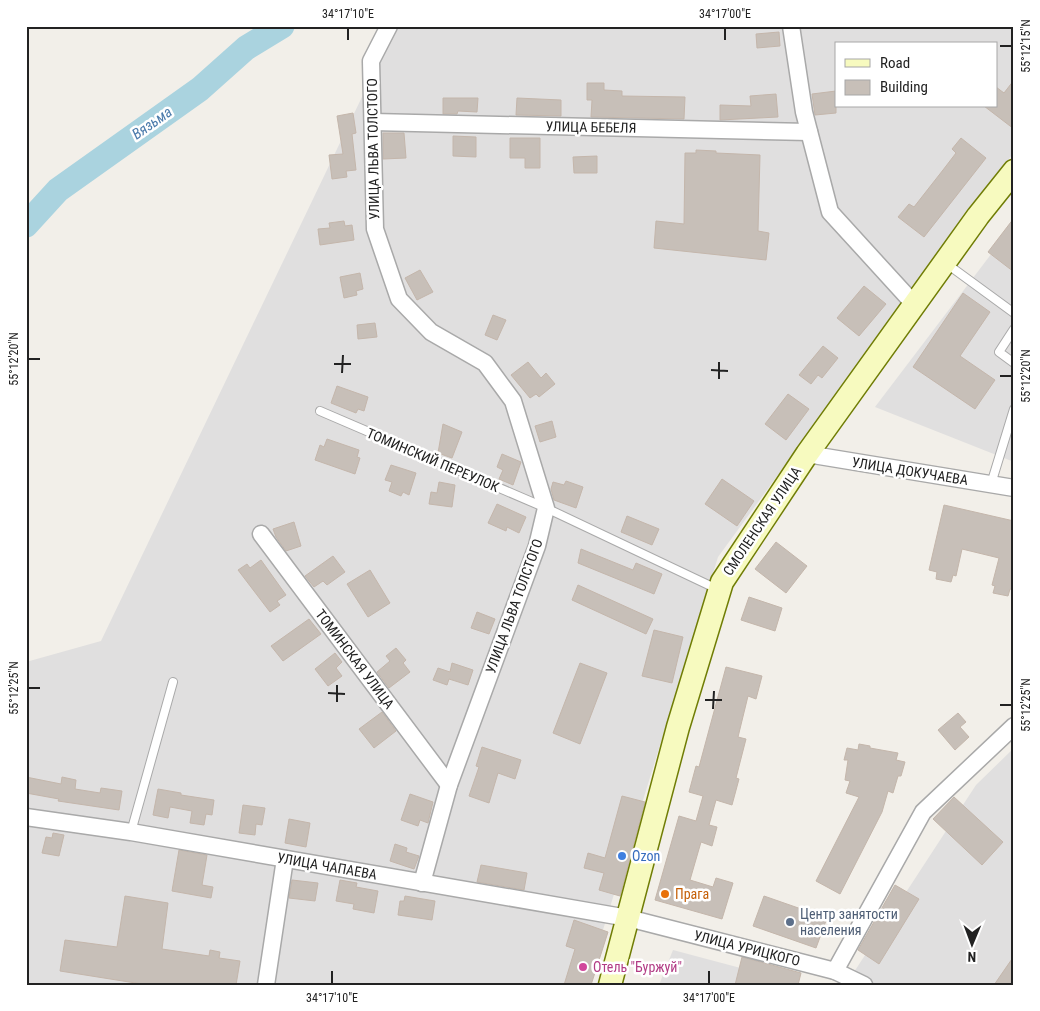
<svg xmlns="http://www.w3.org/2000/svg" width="1040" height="1011" font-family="'Roboto Condensed',sans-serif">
	<rect width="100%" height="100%" fill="#f2efe9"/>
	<g fill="#e0dfdf" fill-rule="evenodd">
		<path d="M 396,26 L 1014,26 L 1014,152 L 718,557 L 586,985 L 32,985 L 26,980 L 26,662 L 101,641 ZM 836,44 L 996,44 L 996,106 L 836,106 Z"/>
		<polygon points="1014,224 1014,462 875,407"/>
		<polygon points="1014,748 1014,985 844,985 856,969 976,785"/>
		<polygon points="673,950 805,985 659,985"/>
	</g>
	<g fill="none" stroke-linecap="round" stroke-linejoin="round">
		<polyline stroke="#aad3df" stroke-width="25" points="26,225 58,190 200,89 246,48 282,26"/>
	</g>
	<g fill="#c7bfb8" stroke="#c4b6ab">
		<polygon points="779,32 780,46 757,48 756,34"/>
		<polygon points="1014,80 1014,129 984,106 996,106 996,87 1004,93"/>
		<polygon points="587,83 604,83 604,90 622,91 622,96 685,97 684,119 591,117 592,100 587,100"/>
		<polygon points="836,91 836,113 815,115 812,94"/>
		<polygon points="776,94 778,117 720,120 720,105 751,106 750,96"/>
		<polygon points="443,98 478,98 477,112 458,111 457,114 443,114"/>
		<polygon points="517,98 561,100 561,116 516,115"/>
		<polygon points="353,113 356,133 352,134 356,170 346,171 347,177 332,179 329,155 343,154 337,116"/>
		<polygon points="383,133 404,133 406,158 383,159"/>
		<polygon points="453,136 476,137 476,157 453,156"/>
		<polygon points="510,138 540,138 540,168 525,168 525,158 510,158"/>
		<polygon points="961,138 986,158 924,237 898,217 909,204 914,207 943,170 956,153 952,149"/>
		<polygon points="696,150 716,151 716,153 760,155 758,231 769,233 766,260 654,248 656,221 684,224 685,153 696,153"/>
		<polygon points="597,156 597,173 574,173 573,157"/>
		<polygon points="1014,218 1014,272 988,252"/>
		<polygon points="344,221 345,226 352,225 354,240 320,245 318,229 330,228 329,223"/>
		<polygon points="420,270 433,292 417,300 405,278"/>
		<polygon points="360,273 363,289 356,291 357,295 344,298 340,277"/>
		<polygon points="864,286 886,304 859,336 837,318"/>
		<polygon points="963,293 990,312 960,356 995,380 975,409 913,367"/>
		<polygon points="493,315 506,320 497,340 485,335"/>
		<polygon points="375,323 377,337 358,339 357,325"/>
		<polygon points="823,346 838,358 822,378 818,375 811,384 799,375"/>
		<polygon points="528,362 541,378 546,373 555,384 539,397 536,394 530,398 511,375"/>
		<polygon points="337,386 368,397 364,411 358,409 356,413 331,403"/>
		<polygon points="788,394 809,409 786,440 765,424"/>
		<polygon points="552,421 556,437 540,442 535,426"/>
		<polygon points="443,424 462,432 452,458 438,453"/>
		<polygon points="327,439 359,450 357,457 360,458 355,474 315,460 320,445 324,447"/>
		<polygon points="502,454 521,462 513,485 499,479 503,470 497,467"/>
		<polygon points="391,465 416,473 409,495 403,492 401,496 389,491 392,482 385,480"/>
		<polygon points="722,479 754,501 737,526 705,504"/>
		<polygon points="566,481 583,487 576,508 554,500 551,489 553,482 564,485"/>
		<polygon points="439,482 455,485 452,507 429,504 431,492 437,493"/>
		<polygon points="497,504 526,517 519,533 507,527 506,531 488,523"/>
		<polygon points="944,505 1014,521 1014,590 1010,589 1008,596 993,593 995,586 992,585 999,558 962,549 956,576 953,575 951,582 936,579 937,572 929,570"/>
		<polygon points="627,516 659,529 652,545 621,532"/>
		<polygon points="294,522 301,546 286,551 276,537 273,529"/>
		<polygon points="776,542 807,566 786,593 755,569"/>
		<polygon points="581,549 633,570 636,563 662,574 654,594 578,563"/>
		<polygon points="333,556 345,572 327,585 323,581 314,587 305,576"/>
		<polygon points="261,560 286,595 277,601 280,605 270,612 238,570 247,564 250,568"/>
		<polygon points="370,570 390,603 368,617 347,584"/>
		<polygon points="578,585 653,619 646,634 572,600"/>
		<polygon points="749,597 782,608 775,631 741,620"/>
		<polygon points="477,612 495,619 489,634 471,628"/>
		<polygon points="309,619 321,634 283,661 271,646"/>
		<polygon points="654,630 683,637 672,683 642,676"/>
		<polygon points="396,648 406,660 403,663 410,672 389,688 377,672 390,661 386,656"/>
		<polygon points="335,653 342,662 336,668 342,676 328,686 315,669"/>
		<polygon points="452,663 473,670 468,685 449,679 447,685 433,680 438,668 450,672"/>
		<polygon points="580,663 607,673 580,744 553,733"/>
		<polygon points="726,667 762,676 756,699 748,696 738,737 746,739 736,778 739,779 732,805 716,800 709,825 717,827 712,846 701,842 690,880 713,887 716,878 733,883 722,919 655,900 679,816 696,821 703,796 689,792 696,766 699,767"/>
		<polygon points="382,712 396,731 374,748 359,729"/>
		<polygon points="958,713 966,722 960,727 969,737 955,750 938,730"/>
		<polygon points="859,744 870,746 870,748 898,753 896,760 905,762 901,776 898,776 893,793 888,791 882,812 840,894 816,881 859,797 846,793 850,781 845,780 848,760 844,760 847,748 858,750"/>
		<polygon points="482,747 521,760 515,779 498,773 489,803 469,796 479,767 476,766"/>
		<polygon points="26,777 61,784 62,777 76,780 75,789 100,793 101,788 122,791 119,810 58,801 59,799 26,793"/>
		<polygon points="158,789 181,793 181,795 214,800 212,815 206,814 204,825 190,823 192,811 170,807 168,818 153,815"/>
		<polygon points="410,794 433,802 428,823 420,820 418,826 401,820"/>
		<polygon points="622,796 645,802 620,896 599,890 604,873 584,868 588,853 605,858"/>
		<polygon points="954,797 1003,842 982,865 933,819"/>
		<polygon points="243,805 265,808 262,825 256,824 255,835 239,833"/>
		<polygon points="289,819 310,823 306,847 285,843"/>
		<polygon points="53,833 64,835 59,856 42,853 46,837 52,838"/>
		<polygon points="395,844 407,848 406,852 419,856 414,869 390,861"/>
		<polygon points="179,850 207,855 202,885 213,887 211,898 172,891"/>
		<polygon points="481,865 527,873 524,890 477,882"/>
		<polygon points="292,880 318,883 315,901 289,898"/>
		<polygon points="340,880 357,883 356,887 378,891 374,913 353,909 354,904 336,901"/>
		<polygon points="895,885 919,899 879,964 858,950"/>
		<polygon points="125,896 168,903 162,949 209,956 210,950 220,952 219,958 240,961 236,985 148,985 60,971 65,940 117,947"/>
		<polygon points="405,896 435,901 432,920 398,915 400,901 404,901"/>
		<polygon points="764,896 827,918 816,948 753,926"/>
		<polygon points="574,920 608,932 591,985 564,985 575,949 566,946"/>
		<polygon points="1014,956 1014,985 994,985"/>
		<polygon points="742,957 801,973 798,985 735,985"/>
	</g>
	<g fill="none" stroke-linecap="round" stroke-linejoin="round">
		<g stroke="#a9a9a9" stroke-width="10">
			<g id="service">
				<polyline points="947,264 1014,313"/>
				<polyline points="1014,329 999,352 1014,363"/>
				<polyline points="320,411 546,508 717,589"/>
				<polyline points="991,484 1014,409"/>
				<polyline points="131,832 173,682"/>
			</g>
		</g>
		<g stroke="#a9a9a9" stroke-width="19">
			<g id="minor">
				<polyline points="389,26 371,61 375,229 399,299 431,332 485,363 513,401 546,508 537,546 449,785 422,883"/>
				<polyline points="791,26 804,112 830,212 914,304"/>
				<polyline points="373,122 809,132"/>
				<polyline points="807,454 1014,488"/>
				<polyline points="261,534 449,785"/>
				<polyline points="26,817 131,832 628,918 835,971 864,985"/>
				<polyline points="835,971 923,812 1014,726"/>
				<polyline points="266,985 285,859"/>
			</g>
		</g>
		<g stroke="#707d05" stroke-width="25">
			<polyline id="secondary" points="610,985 678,727 722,582 807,454 978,216 1014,171"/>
		</g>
		<use href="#service" stroke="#fff" stroke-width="8"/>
		<use href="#minor" stroke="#fff" stroke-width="16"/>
		<use href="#secondary" stroke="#f7fabf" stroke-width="22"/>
	</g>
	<path fill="none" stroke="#222" stroke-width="2" d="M 348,40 L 348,28M 725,40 L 725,28M 1000,46 L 1012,46M 28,359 L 40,359M 334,364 L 351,364M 711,370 L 728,371M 342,373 L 343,355M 1000,376 L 1012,376M 719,379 L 719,362M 28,688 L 40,688M 328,693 L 345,694M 705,700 L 722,700M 337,702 L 337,685M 1000,705 L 1012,705M 713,709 L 714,691M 332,984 L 332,971M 709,984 L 709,971"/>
	<circle fill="#3f7fe0" stroke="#fff" stroke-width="2" cx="622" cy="856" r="5"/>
	<circle fill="#e8710a" stroke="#fff" stroke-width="2" cx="665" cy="894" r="5"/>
	<circle fill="#5c6f8a" stroke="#fff" stroke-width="2" cx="790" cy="922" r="5"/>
	<circle fill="#d1479c" stroke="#fff" stroke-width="2" cx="583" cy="967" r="5"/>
	<g text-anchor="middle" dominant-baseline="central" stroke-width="5" stroke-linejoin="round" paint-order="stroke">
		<g font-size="14" fill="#222" stroke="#fff">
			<text transform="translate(591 127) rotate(1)">УЛИЦА БЕБЕЛЯ</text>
			<text transform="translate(373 149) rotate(-91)">УЛИЦА ЛЬВА ТОЛСТОГО</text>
			<text transform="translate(433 460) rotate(23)">ТОМИНСКИЙ ПЕРЕУЛОК</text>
			<text transform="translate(910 471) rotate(9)">УЛИЦА ДОКУЧАЕВА</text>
			<text transform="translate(762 521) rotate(-56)">СМОЛЕНСКАЯ УЛИЦА</text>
			<text transform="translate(514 606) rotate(-70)">УЛИЦА ЛЬВА ТОЛСТОГО</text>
			<text transform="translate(355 659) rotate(53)">ТОМИНСКАЯ УЛИЦА</text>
			<text transform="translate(327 866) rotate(10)">УЛИЦА ЧАПАЕВА</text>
			<text transform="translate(747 948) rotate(14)">УЛИЦА УРИЦКОГО</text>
		</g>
		<g font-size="14" fill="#366cbe" stroke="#fff" text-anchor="start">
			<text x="632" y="856">Ozon</text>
		</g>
		<g font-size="14" fill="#c56008" stroke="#fff" text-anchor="start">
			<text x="675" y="894">Прага</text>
		</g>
		<g font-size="14" fill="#4e5e75" stroke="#fff" text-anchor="start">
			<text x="800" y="914">Центр занятости<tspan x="800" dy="16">населения</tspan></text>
		</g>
		<g font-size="14" fill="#b23c85" stroke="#fff" text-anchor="start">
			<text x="593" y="967">Отель "Буржуй"</text>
		</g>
		<g font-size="15" font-style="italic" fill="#4a7aab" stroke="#fff">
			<text transform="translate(152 123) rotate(-35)">Вязьма</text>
		</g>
	</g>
	<rect width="1040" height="1011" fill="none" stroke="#ffffff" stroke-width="55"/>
	<rect x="835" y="42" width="162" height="65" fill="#ffffff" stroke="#a7a7a7"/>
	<rect x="845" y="59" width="25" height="8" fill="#f7fabf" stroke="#a7a7a7"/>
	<text x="880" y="68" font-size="15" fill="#222222">Road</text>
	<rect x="845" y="80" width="25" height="15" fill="#c7bfb8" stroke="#a7a7a7"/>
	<text x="880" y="92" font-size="15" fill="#222222">Building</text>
	<g transform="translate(972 944) rotate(181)" stroke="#ffffff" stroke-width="4" paint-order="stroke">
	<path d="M0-4L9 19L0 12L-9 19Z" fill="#222222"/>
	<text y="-8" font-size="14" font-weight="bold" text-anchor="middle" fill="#222222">N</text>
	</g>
	<rect x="28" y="28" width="984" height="956" fill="none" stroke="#222" stroke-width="2"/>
	<g font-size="12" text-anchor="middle" fill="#222">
		<text x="348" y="18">34°17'10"E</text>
		<text x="725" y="18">34°17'00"E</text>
		<text transform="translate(1026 46) rotate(-90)" y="4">55°12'15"N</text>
		<text transform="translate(14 359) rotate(-90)" y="4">55°12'20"N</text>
		<text transform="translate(1026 376) rotate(-90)" y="4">55°12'20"N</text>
		<text transform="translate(14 688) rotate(-90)" y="4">55°12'25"N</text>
		<text transform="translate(1026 705) rotate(-90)" y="4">55°12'25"N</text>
		<text x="332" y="1002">34°17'10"E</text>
		<text x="709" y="1002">34°17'00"E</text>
	</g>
</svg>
